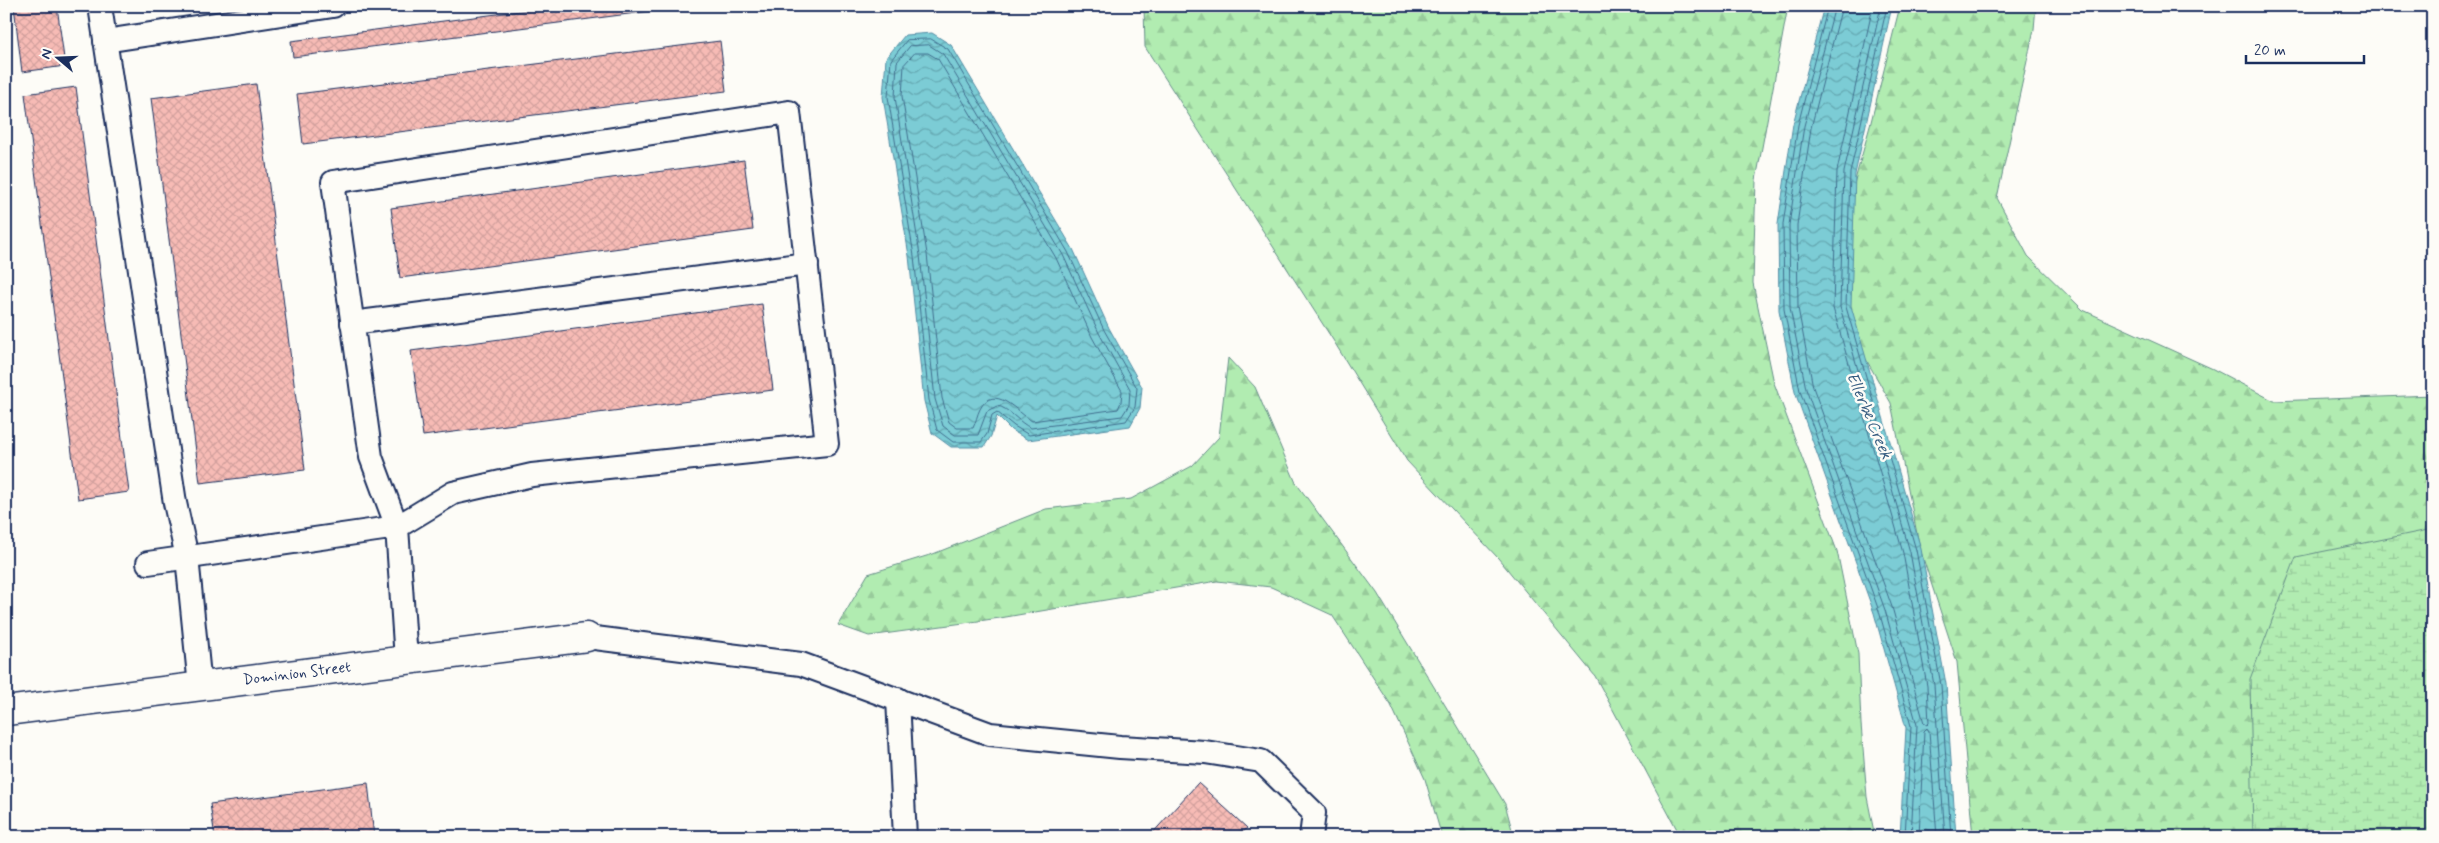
<svg xmlns="http://www.w3.org/2000/svg" width="2439" height="843" font-family="Mynerve,sans-serif">
	<defs>
		<pattern id="forest-firs" width="22" height="20" patternUnits="userSpaceOnUse" patternTransform="scale(1.25)"><rect width="22" height="20" fill="#b1ecb1"/><path d="M5 1l3.5 6h-7zM16 11l3.5 6h-7z" fill="#98cb9b"/></pattern>
		<pattern id="wetland-marsh" width="20" height="14" patternUnits="userSpaceOnUse" patternTransform="scale(1.25)"><rect width="20" height="14" fill="#b1ecb1"/><path d="M1 5h8M5 5V1M11 12h8M15 12V8" fill="none" stroke="#98cb9b"/></pattern>
		<pattern id="water-waves" width="16" height="10" patternUnits="userSpaceOnUse" patternTransform="scale(1.25)"><rect width="16" height="10" fill="#7bccd5"/><path d="M0 5q4-4 8 0t8 0" fill="none" stroke="#64a6b0"/></pattern>
		<pattern id="building-cross-hatch" width="8" height="8" patternUnits="userSpaceOnUse" patternTransform="scale(1.25)"><rect width="8" height="8" fill="#f7bbb5"/><path d="M0 0l8 8M0 8l8-8" fill="none" stroke="#d3a19e"/></pattern>
	</defs>
	<rect width="100%" height="100%" fill="#fdfcf7"/>
	<filter id="ink" filterUnits="userSpaceOnUse"><feTurbulence type="fractalNoise" baseFrequency=".02" numOctaves="2"/><feDisplacementMap in="SourceGraphic" scale="10" xChannelSelector="R" yChannelSelector="G"/><feConvolveMatrix kernelMatrix="1 2 1 2 8 2 1 2 1" color-interpolation-filters="sRGB"/></filter>
	<g filter="url(#ink)">
		<g fill="url(#forest-firs)" stroke="#668e88">
			<polygon points="1144,6 1788,6 1756,180 1753,283 1774,383 1837,551 1858,654 1861,724 1867,797 1875,837 1681,837 1595,676 1498,558 1407,461 1333,340 1145,47"/>
			<polygon points="1900,6 2036,6 2034,29 1997,198 2028,256 2083,310 2213,369 2274,401 2433,395 2433,837 1973,837 1957,662 1920,549 1891,403 1840,314 1834,256 1870,126"/>
			<polygon points="1228,358 1255,387 1296,483 1377,593 1505,804 1514,837 1442,837 1425,779 1391,705 1332,615 1271,587 1217,581 1000,618 869,636 838,625 868,574 933,554 1046,509 1131,499 1192,466 1219,437"/>
		</g>
		<polygon fill="url(#wetland-marsh)" stroke="#668e88" points="2433,529 2433,837 2253,837 2250,679 2296,557"/>
		<g fill="url(#water-waves)" stroke="#558da5">
			<polygon points="1824,6 1892,6 1855,174 1851,306 1921,549 1946,684 1956,837 1900,837 1906,728 1874,613 1795,392 1779,310 1778,224 1793,124"/>
			<polygon points="932,33 951,45 1073,249 1109,328 1142,387 1140,408 1130,426 1028,440 1011,430 997,416 991,436 984,447 951,447 932,433 924,401 909,256 883,97 886,58 905,35"/>
		</g>
		<g fill="none" stroke-linecap="round" stroke-linejoin="round">
			<g stroke="#416e8e" stroke-width="1">
				<polyline points="1828,6 1798,125 1783,224 1784,309 1800,391 1879,611 1911,726 1905,837"/>
				<polyline points="1835,6 1804,126 1789,225 1790,308 1806,389 1885,610 1917,725 1911,837"/>
				<polyline points="1842,6 1811,128 1797,225 1798,308 1813,387 1892,607 1924,723 1927,725 1929,723 1927,686 1903,553 1833,308 1837,171 1873,6"/>
				<polyline points="1881,6 1844,172 1840,307 1910,552 1934,685 1945,837"/>
				<polyline points="1887,6 1850,173 1846,307 1916,550 1941,685 1951,837"/>
				<polygon points="931,39 948,49 1068,252 1104,330 1137,388 1135,407 1126,421 1029,435 1014,426 997,412 992,415 987,434 981,442 953,442 937,430 929,400 914,256 888,97 891,60 907,40"/>
				<path d="M 929,45 L 943,54 L 1063,255 L 1099,333 L 1130,389 L 1129,405 L 1122,416 L 1031,428 C 1019,423 1008,407 997,406 L 987,411 L 978,435 L 955,435 L 943,426 L 935,399 L 920,255 L 895,97 L 897,62 L 910,46 Z"/>
				<path d="M 915,53 L 928,53 L 938,59 L 1056,258 L 1092,337 L 1122,391 L 1121,402 L 1118,409 L 1032,421 C 1018,413 994,382 980,409 C 977,415 976,422 973,428 L 957,428 L 949,422 L 942,398 L 927,254 L 902,96 L 904,65 Z"/>
				<polyline points="1919,837 1924,731 1927,728 1929,731 1937,837"/>
			</g>
		</g>
		<g fill="url(#building-cross-hatch)" stroke="#1b2f5e">
			<polygon points="14,6 57,6 65,66 22,72"/>
			<polygon points="558,6 691,6 293,57 291,41"/>
			<polygon points="720,41 726,91 303,144 297,94"/>
			<polygon points="256,84 305,470 200,483 151,98"/>
			<polygon points="76,87 129,492 78,499 25,94"/>
			<polygon points="744,160 753,230 400,278 391,208"/>
			<polygon points="762,304 773,390 423,436 411,351"/>
			<polygon points="368,783 374,837 215,837 210,804"/>
			<polygon points="1198,783 1247,828 1239,837 1149,837"/>
		</g>
		<g fill="none" stroke-linecap="round" stroke-linejoin="round">
			<g stroke="#1b2f5e" stroke-width="26">
				<g id="lane">
					<polyline points="100,6 175,503 187,557 200,687"/>
					<polyline points="105,41 333,6"/>
					<polyline points="352,323 807,264"/>
					<polyline points="148,563 397,527 453,493 532,475 827,444 789,112 333,182 371,457 397,527 406,660"/>
					<polyline points="587,637 801,664 990,734 1120,747 1205,752 1261,761 1314,813 1311,837"/>
					<polyline points="898,699 905,837"/>
				</g>
			</g>
			<g stroke="#1b2f5e" stroke-width="31">
				<polyline id="street" points="6,711 587,637"/>
			</g>
			<use href="#lane" stroke="#fdfcf7" stroke-width="22"/>
			<use href="#street" stroke="#fdfcf7" stroke-width="28"/>
		</g>
	</g>
	<g text-anchor="middle" dominant-baseline="central" stroke-width="5" stroke-linejoin="round" paint-order="stroke">
		<g font-size="15" fill="#1b2f5e" stroke="#fdfcf7">
			<text transform="translate(297 674) rotate(-7)">Dominion Street</text>
		</g>
		<g font-size="16" font-style="italic" fill="#385e82" stroke="#fdfcf7">
			<text transform="translate(1869 416) rotate(67)">Ellerbe Creek</text>
		</g>
	</g>
	<rect width="2439" height="843" fill="none" stroke="#fdfcf7" stroke-width="25"/>
	<rect x="12" y="12" width="2414" height="818" fill="none" stroke="#1b2f5e" stroke-width="2" filter="url(#ink)"/>
	<g transform="translate(58 58) rotate(289)" stroke="#fdfcf7" stroke-width="4" paint-order="stroke">
	<path d="M0-4L9 19L0 12L-9 19Z" fill="#1b2f5e"/>
	<text y="-8" font-size="14" font-weight="bold" text-anchor="middle" fill="#1b2f5e">N</text>
	</g>
	<path d="M2246 55v8h118v-8" fill="none" stroke="#1b2f5e" stroke-width="2.5"/>
	<text x="2254" y="55" font-size="15" fill="#1b2f5e" stroke="#fdfcf7" stroke-width="4" paint-order="stroke">20 m</text>
</svg>
